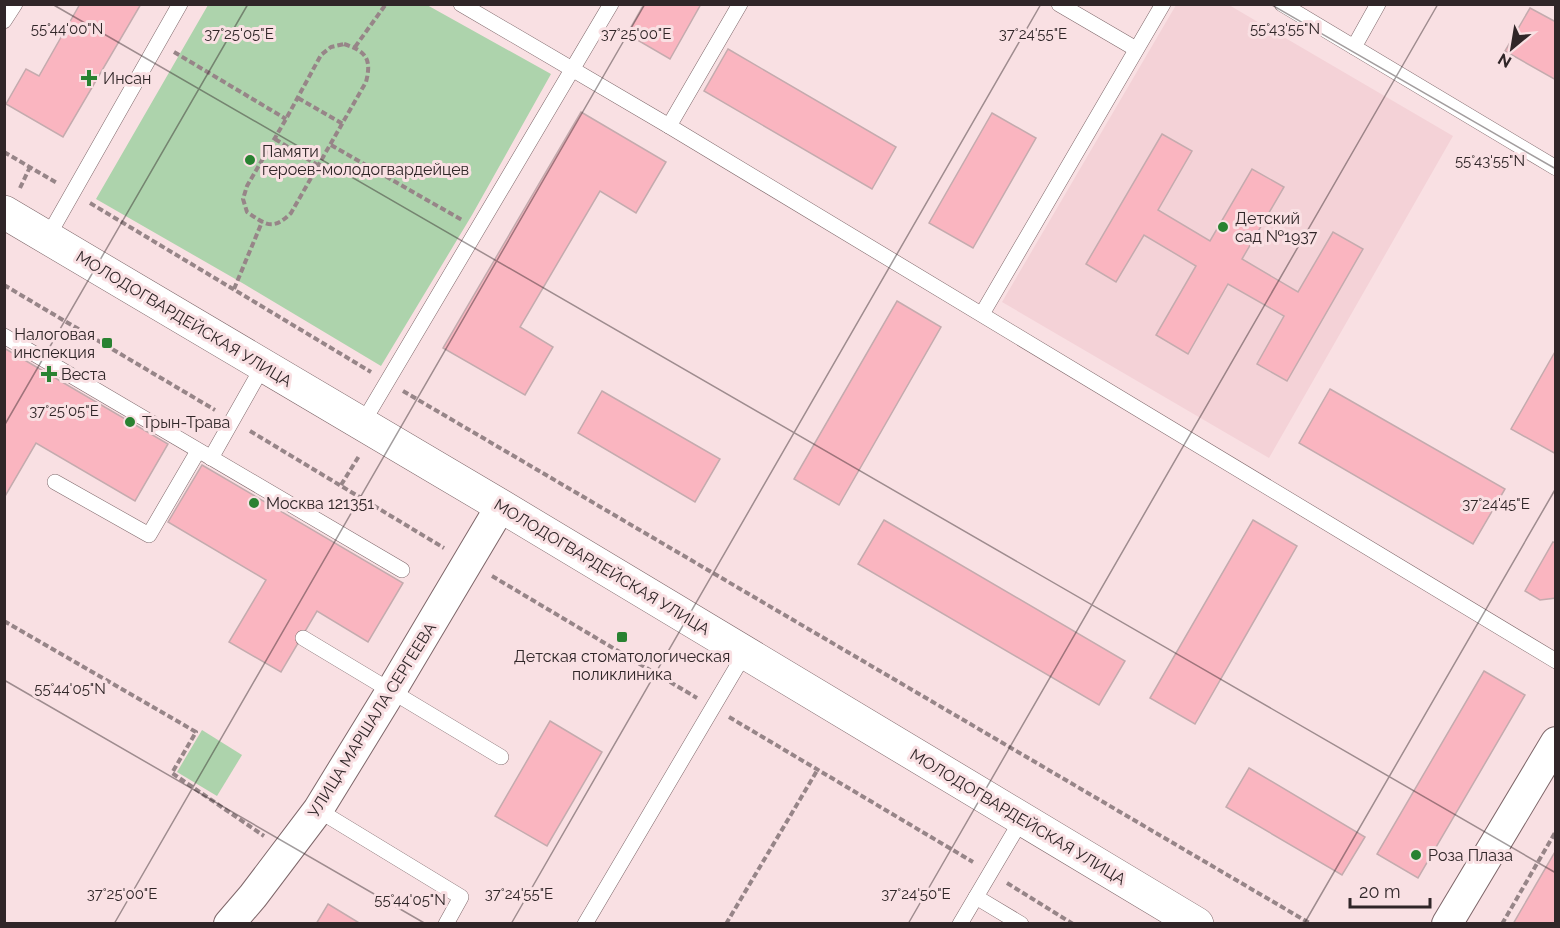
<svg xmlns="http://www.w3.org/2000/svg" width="1560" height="928" font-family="Raleway,sans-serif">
	<rect width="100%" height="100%" fill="#f9e0e3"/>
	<polygon fill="#f4d2d7" points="1176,5 1229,5 1453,136 1269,458 1002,302"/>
	<g fill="#add3ac">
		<polygon points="208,5 427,5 551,74 472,215 381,366 244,284 96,199"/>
		<polygon points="202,730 242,755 217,796 177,772"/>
	</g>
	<g fill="#fab5c0" stroke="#c4abae" stroke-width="1.5">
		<polygon points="80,4 141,4 63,137 6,104 26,69 39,76"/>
		<polygon points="644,4 701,4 670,59 627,34"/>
		<polygon points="1530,8 1556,22 1556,80 1505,51"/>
		<polygon points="728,49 896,147 872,189 704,91"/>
		<polygon points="581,112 666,162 636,213 600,191 520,327 553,347 525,395 443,348"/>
		<polygon points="992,113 1036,138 973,248 929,223"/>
		<polygon points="1162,134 1192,151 1158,210 1210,241 1252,169 1284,187 1242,259 1298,292 1333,232 1363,249 1287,381 1257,364 1284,316 1228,284 1188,354 1156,335 1196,266 1144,235 1116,282 1086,264"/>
		<polygon points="897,301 941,327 839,505 794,479"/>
		<polygon points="4,348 168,444 135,501 36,443 4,498"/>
		<polygon points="1556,350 1556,454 1511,429"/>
		<polygon points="1330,389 1505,489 1473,544 1299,443"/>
		<polygon points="602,391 720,459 695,502 578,433"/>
		<polygon points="202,465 403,583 368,642 317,611 281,672 229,642 266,580 168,522"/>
		<polygon points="884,520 1125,661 1099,705 858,564"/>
		<polygon points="1253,520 1297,546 1195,724 1150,698"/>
		<polygon points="1553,542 1556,543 1556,598 1540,600 1525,591"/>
		<polygon points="1484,671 1525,695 1418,878 1377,854"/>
		<polygon points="550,721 602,752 547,846 495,816"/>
		<polygon points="1249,768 1365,837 1342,875 1226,807"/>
		<polygon points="1556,850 1556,924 1513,924"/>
		<polygon points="328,904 361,924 316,924"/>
	</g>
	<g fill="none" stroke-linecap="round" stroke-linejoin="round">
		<g stroke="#7e676a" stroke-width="16">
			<g id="service">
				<polyline points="461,4 669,126 1556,661"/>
				<polyline points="1059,4 1136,49"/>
				<polyline points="1282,4 1556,168"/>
				<polyline points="4,21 15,4"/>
				<polyline points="1354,47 1378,4"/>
				<polyline points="669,126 740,4"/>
				<polyline points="47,238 180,4"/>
				<polyline points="982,314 1163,4"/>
				<polyline points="4,336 402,570"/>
				<polyline points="362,424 611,4"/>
				<polyline points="211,458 263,366"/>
				<polyline points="55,482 149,535 198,451"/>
				<polyline points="303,638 501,757"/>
				<polyline points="318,810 461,897 446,924"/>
				<polyline points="976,897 1021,924"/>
				<polyline points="585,924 745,653"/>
				<polyline points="960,924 1022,819"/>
			</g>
		</g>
		<g stroke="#7e676a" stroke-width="32">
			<g id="minor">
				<polyline points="229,924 253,896 318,810 391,691 501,506"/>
				<polyline points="1447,924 1556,742"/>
			</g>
		</g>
		<g stroke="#7e676a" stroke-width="34">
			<polyline id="tertiary" points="4,212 501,506 1197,924"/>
		</g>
		<g stroke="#978588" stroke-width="4" stroke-dasharray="6 3" stroke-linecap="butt">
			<path d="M 344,44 C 366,51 372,59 366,82 L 291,213 C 273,231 266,225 247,212 L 243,199 L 247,186 L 286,119 L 321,55 L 331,47 Z"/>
			<polyline points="355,47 386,4"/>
			<polyline points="174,52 286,119"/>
			<polyline points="298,98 343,124"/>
			<polyline points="275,139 319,166"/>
			<polyline points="331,145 462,220"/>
			<polyline points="4,152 57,183"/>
			<polyline points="20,188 30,167"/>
			<polyline points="90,203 371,372"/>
			<polyline points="4,285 215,410"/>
			<polyline points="234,289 262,222"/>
			<polyline points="403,391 1311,924"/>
			<polyline points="250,431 444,548"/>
			<polyline points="341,485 359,456"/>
			<polyline points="492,576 697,698"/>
			<polyline points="4,621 196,732 172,773 264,836"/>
			<polyline points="729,717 973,862"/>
			<polyline points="1007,883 1073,924"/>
			<polyline points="726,924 818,769"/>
			<polyline points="1502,924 1556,831"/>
		</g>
		<use href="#service" stroke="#fff" stroke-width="15"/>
		<use href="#minor" stroke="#fff" stroke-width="30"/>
		<use href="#tertiary" stroke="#fff" stroke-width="33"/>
	</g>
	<path fill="none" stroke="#302628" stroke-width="1.5" stroke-opacity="0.45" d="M 52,4 L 1556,873M 1270,4 L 1556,169M 4,426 L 248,4M 4,680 L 426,924M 114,924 L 645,4M 511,924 L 1041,4M 908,924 L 1438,4M 1304,924 L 1556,488"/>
	<g fill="#298231" stroke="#f9e0e3" stroke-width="2">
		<path d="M86 69h6v6h6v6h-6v6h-6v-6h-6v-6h6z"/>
		<circle cx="250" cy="160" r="6"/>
		<circle cx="1223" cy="227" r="6"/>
		<rect x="101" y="337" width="12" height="12" rx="3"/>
		<path d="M46 365h6v6h6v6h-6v6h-6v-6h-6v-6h6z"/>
		<circle cx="130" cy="422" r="6"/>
		<circle cx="254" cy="503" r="6"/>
		<rect x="616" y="631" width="12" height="12" rx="3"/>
		<circle cx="1416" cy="855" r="6"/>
	</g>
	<g text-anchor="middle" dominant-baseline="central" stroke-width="6" stroke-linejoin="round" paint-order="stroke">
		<g font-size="16" fill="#302628" stroke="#f9e0e3" text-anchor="start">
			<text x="103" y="78">Инсан</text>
			<text x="262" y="151">Памяти<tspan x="262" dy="18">героев-молодогвардейцев</tspan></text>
			<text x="1235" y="218">Детский<tspan x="1235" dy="18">сад №1937</tspan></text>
			<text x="95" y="334" text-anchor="end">Налоговая<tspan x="95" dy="18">инспекция</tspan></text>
			<text x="61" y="374">Веста</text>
			<text x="142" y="422">Трын-Трава</text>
			<text x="266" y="503">Москва 121351</text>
			<text x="622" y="656" text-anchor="middle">Детская стоматологическая<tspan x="622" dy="18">поликлиника</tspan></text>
			<text x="1428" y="855">Роза Плаза</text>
		</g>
		<g font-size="16" fill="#302628" stroke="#f9e0e3">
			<text transform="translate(184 319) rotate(31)">МОЛОДОГВАРДЕЙСКАЯ УЛИЦА</text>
			<text transform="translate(602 567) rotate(31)">МОЛОДОГВАРДЕЙСКАЯ УЛИЦА</text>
			<text transform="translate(372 720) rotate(-58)">УЛИЦА МАРШАЛА СЕРГЕЕВА</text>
			<text transform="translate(1018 817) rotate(31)">МОЛОДОГВАРДЕЙСКАЯ УЛИЦА</text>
		</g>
	</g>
	<g font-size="15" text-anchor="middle" fill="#302628" stroke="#f9e0e3" stroke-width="6" stroke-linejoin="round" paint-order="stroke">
		<text x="67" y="34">55°44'00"N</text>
		<text x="1285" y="34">55°43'55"N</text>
		<text x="239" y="39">37°25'05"E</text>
		<text x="636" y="39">37°25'00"E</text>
		<text x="1033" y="39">37°24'55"E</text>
		<text x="1490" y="166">55°43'55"N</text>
		<text x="64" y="416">37°25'05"E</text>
		<text x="1496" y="509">37°24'45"E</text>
		<text x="70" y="694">55°44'05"N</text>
		<text x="122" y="899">37°25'00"E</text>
		<text x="519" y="899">37°24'55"E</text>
		<text x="916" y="899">37°24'50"E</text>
		<text x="410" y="905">55°44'05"N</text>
	</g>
	<rect width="1560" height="928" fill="none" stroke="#302628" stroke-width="12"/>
	<g transform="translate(1512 48) rotate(210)" stroke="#f9e0e3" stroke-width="4.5" paint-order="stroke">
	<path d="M0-4.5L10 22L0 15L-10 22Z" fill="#302628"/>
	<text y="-9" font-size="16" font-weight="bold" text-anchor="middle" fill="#302628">N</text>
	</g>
	<path d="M1350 898v9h80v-9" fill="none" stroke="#302628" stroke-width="3"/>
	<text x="1359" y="898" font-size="18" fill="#302628" stroke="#f9e0e3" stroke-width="4.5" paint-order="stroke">20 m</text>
</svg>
